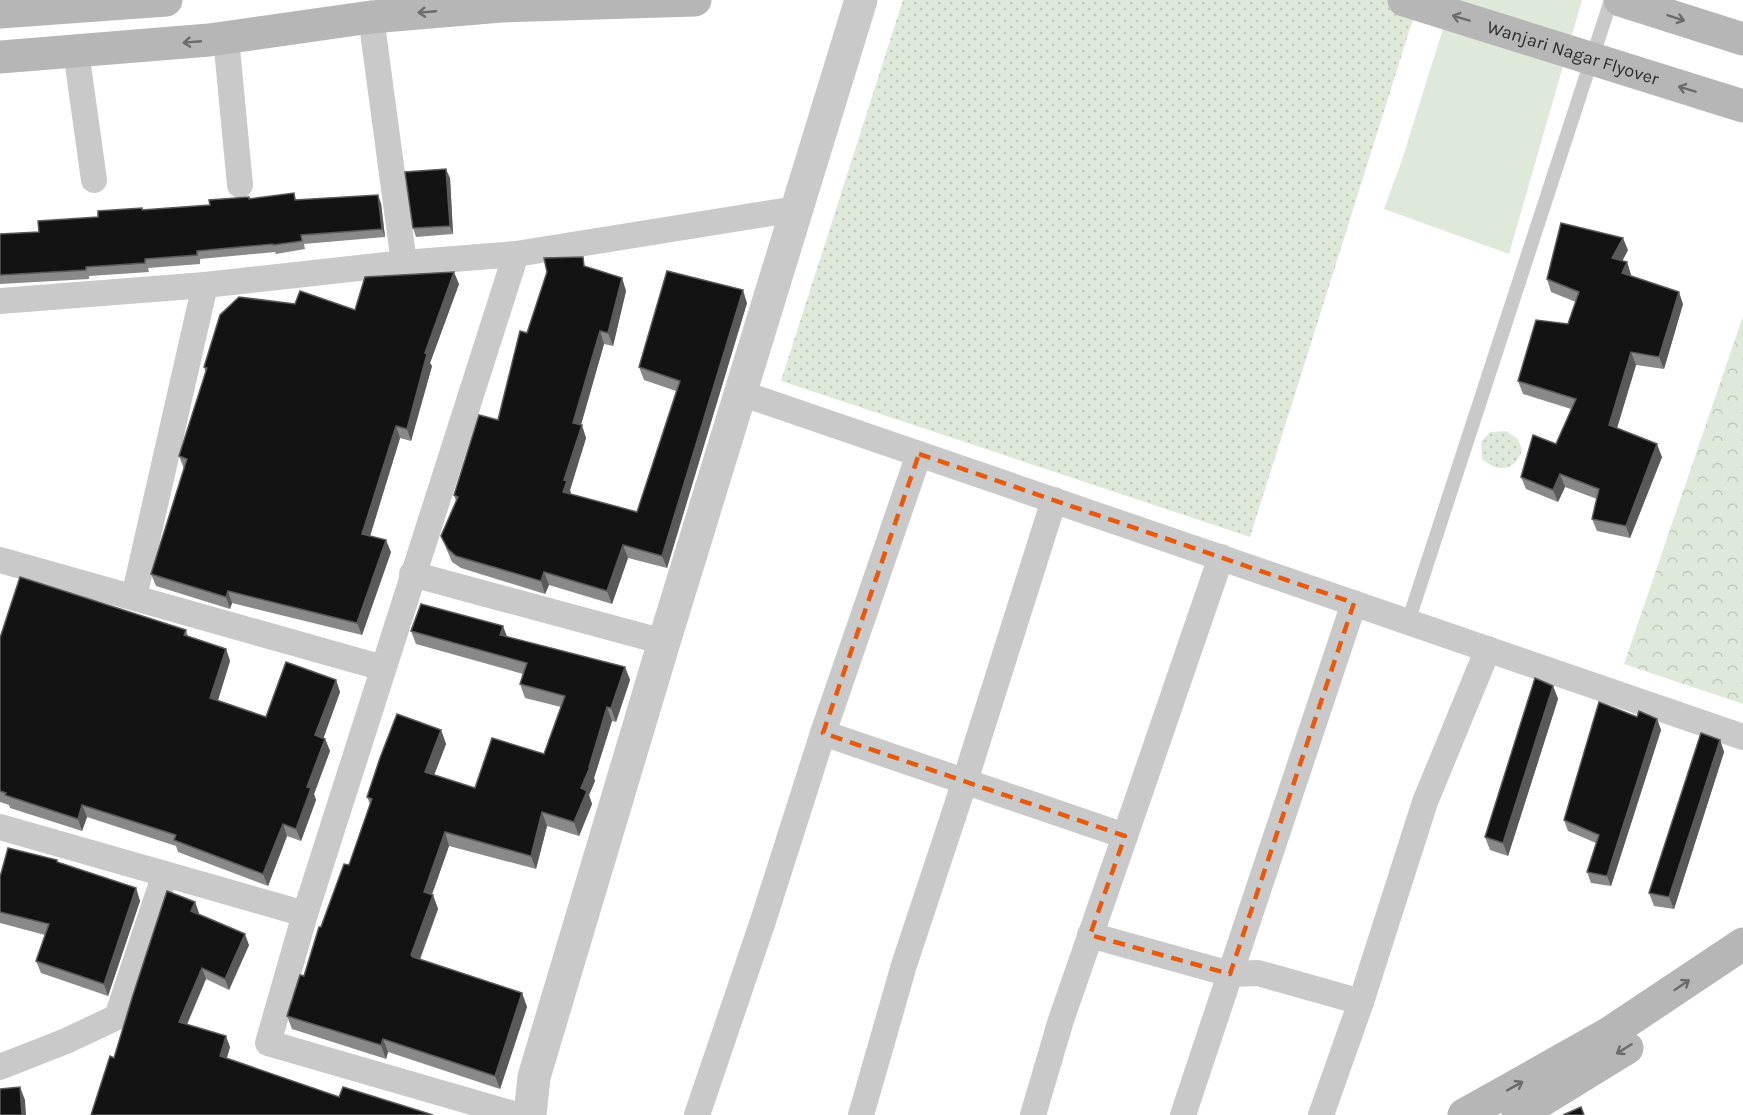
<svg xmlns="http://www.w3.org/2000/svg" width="1743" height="1115" font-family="Karla,sans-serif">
	<defs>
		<pattern id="grass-dots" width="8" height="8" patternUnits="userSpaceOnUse" patternTransform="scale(1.5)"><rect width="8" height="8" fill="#dfe9d9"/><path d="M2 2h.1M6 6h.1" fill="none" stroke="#c0c8ba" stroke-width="1.8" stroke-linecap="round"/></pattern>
		<pattern id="forest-crowns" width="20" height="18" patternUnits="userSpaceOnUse" patternTransform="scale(1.5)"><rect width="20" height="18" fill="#dfe9d9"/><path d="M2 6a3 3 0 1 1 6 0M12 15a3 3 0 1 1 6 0" fill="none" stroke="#c0c8ba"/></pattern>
	</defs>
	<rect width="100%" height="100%" fill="#fff"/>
	<g fill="url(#grass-dots)">
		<polygon points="903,0 1419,0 1250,537 781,381"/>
		<path d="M 1506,431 L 1518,439 L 1522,450 C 1514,472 1499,473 1482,459 L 1481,442 L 1490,432 Z"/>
	</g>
	<polygon fill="url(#forest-crowns)" points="1743,316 1743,704 1624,664"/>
	<polygon fill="#dfe9d9" points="1452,0 1582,0 1509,254 1384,209 1401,163"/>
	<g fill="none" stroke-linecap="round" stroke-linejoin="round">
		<polyline stroke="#c9c9c9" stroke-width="14" points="1408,622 1611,0"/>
		<g stroke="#c9c9c9" stroke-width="26">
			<polyline points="371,17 404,263"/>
			<polyline points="226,38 240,185"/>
			<polyline points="76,51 94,180"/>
			<polyline points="516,254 796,209"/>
			<polyline points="0,301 205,285 404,263 516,254 305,914 268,1043 517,1115"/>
			<polyline points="741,393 1743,737"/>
			<polyline points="919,454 823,733 1125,836 1061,1020 1033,1115"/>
			<polyline points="0,560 383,668"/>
			<polyline points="412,574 664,642"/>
			<polyline points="134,597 205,285"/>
			<polyline points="0,827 305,914"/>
			<polyline points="1125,836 1221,557"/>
			<polyline points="1090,935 1230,974 1258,973 1361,1002 1425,802 1488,649"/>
			<polyline points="0,1067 66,1041 117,1017 165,874"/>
			<polyline points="697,1115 763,921 823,733"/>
			<polyline points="861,1115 904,965 965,781 1054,500"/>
			<polyline points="1183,1115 1354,603"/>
			<polyline points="1321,1115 1361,1002"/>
		</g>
		<polyline stroke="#c9c9c9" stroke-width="33" points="530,1115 534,1077 664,642 861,0"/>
		<g stroke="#b6b6b6" stroke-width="33">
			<polyline points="1620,0 1743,39"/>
			<polyline points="0,12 166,0"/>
			<polyline points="0,57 209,40 371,17 501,6 695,0"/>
			<polyline points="1464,1115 1608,1034 1743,944"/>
			<polyline points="1518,1115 1627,1048"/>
		</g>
		<path stroke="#b6b6b6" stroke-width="33" id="s1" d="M 1404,0 L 1743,106"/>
	</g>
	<g fill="#898989">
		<polygon points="450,178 453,234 416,237 413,228"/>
		<polygon points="294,193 296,200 381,203 385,237 304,244 305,249 276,254 275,252 200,259 200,264 148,268 149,272 89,276 89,279 0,284 0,234 39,232 98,217 143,210 210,205 249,197 250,199"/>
		<polygon points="1628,250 1622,261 1627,262 1631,275 1631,276 1683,304 1664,369 1636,365 1617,428 1662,457 1630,538 1597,531 1592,519 1597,499 1565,487 1558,502 1526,489 1521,477 1556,444 1571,409 1523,394 1518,381 1568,324 1576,302 1551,292 1547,279"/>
		<polygon points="586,267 622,278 626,291 613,346 604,344 581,425 586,438 570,490 571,494 637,512 676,391 644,380 639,367 747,303 667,568 628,558 612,604 549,585 545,594 461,568 452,562 441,536 456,501 454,495 498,420 527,333"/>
		<polygon points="459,284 430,363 432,366 411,441 400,438 370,536 391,552 362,635 232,603 230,609 156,586 151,574 184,469 179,456 206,373 204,367 295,304 355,310"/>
		<polygon points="186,630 188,636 226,649 230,661 218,700 266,717 336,680 340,692 323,738 325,739 330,751 314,794 316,800 301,841 287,836 268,886 178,852 176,846 87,817 82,831 10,808 9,805 0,802 0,638"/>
		<polygon points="411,631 508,637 625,667 630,680 616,722 612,721 594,778 595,781 589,795 592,804 579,836 547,826 536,869 449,846 432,895 433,895 438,909 420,960 522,993 527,1007 500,1089 388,1052 386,1059 292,1029 287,1016 304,976 321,927 349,865 370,804 367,797 441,730 446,744 434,775 475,788 544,754 561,707 525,698 520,684 523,674 416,644"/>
		<polygon points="1553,686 1558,699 1508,856 1490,850 1485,837"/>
		<polygon points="1637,717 1657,719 1661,730 1611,886 1591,883 1587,872 1596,843 1568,831 1564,820"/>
		<polygon points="1720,740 1724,752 1674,909 1654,906 1649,893"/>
		<polygon points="57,860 58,862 136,888 140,901 108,996 41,973 36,961 45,935 0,923 0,877"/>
		<polygon points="195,902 199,914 249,945 229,990 206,979 187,1025 230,1047 227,1058 339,1097 433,1115 114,1058"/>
	</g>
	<g fill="#5a5a5a">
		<polygon points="446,169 450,178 453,234 450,226"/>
		<polygon points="378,195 381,203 385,237 382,229"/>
		<polygon points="1623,238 1628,250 1617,271 1612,258"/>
		<polygon points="1627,262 1631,275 1627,286 1622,273"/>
		<polygon points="454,272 459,284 430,363 432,366 411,441 407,429 425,353"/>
		<polygon points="622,278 626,291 613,346 608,333"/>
		<polygon points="743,290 747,303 667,568 662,556"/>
		<polygon points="1679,292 1683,304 1664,369 1659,357"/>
		<polygon points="600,331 604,344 578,435 573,423"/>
		<polygon points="1631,352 1636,365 1614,438 1609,425"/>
		<polygon points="582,425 586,438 570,490 571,494 563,492 564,480"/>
		<polygon points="396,426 400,438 367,546 362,534"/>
		<polygon points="1657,444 1662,457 1630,538 1626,526"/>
		<polygon points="1560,474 1565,487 1558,502 1553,490"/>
		<polygon points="386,540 391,552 362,635 357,623"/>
		<polygon points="623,545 628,558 612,604 607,591"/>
		<polygon points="544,572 549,585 545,594 541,581"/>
		<polygon points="228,591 232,603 230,609 226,597"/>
		<polygon points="503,626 508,639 500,635"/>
		<polygon points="226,649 230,661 215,710 210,698"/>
		<polygon points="625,667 630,680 616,722 611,708"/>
		<polygon points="336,680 340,692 320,748 315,735"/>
		<polygon points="1553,686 1558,699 1508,856 1503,843"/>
		<polygon points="607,707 612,721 594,778 595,781 589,795 592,804 579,836 574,822 581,788"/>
		<polygon points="1657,719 1661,730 1611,886 1607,876"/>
		<polygon points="441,730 446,744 430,786 425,772"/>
		<polygon points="325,739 330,751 314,794 316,800 301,841 296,829 307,787"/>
		<polygon points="1720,740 1724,752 1674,909 1669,897"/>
		<polygon points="82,805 87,817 82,831 78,819"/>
		<polygon points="542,812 547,826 536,869 531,856"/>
		<polygon points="283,824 287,836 268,886 263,874"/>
		<polygon points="445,832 449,846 428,905 424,892"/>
		<polygon points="136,888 140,901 108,996 104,984"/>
		<polygon points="433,895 438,909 416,969 411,955"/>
		<polygon points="195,902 199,913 195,922 191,911"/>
		<polygon points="245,934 249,945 229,990 225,979"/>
		<polygon points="202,968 206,979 183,1033 179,1022"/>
		<polygon points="522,993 527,1007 500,1089 495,1076"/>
		<polygon points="226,1036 230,1047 224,1067 220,1056"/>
		<polygon points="383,1039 388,1052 386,1059 381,1045"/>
		<polygon points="20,1087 25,1100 26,1115 22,1115"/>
	</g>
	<g fill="#131313" stroke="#5a5a5a" stroke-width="1.5">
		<polygon points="446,169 450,226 413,228 405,172"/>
		<polygon points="294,193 295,200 378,195 382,229 301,235 302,241 273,245 273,244 197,251 197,255 145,259 145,263 86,267 86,270 0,275 0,234 39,232 38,221 98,217 98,211 142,208 142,210 210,205 209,200 249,197 249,199"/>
		<polygon points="1561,223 1623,238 1612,258 1627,262 1622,273 1679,292 1659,357 1631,352 1609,425 1657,444 1626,526 1592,519 1599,489 1560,474 1553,490 1521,477 1533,435 1556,444 1576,399 1518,381 1536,320 1568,324 1579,292 1547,279"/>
		<polygon points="583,257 584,266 622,278 608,333 600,331 573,423 582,425 564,480 567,481 563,492 637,512 680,381 639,367 667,271 743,290 662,556 623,545 607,591 544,572 541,581 456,556 448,549 441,536 458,497 454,495 479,415 498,420 520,331 527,333 547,272 544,258"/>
		<polygon points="454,272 425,353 427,354 407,429 396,426 362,534 386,540 357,623 228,591 226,597 151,574 187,459 179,456 207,368 204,367 220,315 239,297 295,304 300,291 355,310 365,277"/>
		<polygon points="20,577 186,630 184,635 226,649 210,698 266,717 286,662 336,680 315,735 325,739 307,787 311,788 296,829 283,824 263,874 174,840 176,835 82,805 78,819 5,795 6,793 0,791 0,638"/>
		<polygon points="421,604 503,626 500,635 625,667 611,708 607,707 589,767 590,767 581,788 587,791 574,822 542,812 531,856 445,832 424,892 433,895 411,955 413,957 522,993 495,1076 383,1039 381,1045 287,1016 300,975 304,976 319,927 321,927 344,864 349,865 372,799 367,797 380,758 397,714 441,730 425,772 475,788 492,738 544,754 565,696 520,684 527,663 411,631"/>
		<polygon points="1535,678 1553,686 1503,843 1485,837"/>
		<polygon points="1599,702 1637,717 1639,711 1657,719 1607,876 1587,872 1599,835 1564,820"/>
		<polygon points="1701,733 1720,740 1669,897 1649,893"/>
		<polygon points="8,848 57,860 57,862 136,888 104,984 36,961 49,924 0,912 0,877"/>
		<polygon points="167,891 195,902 191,911 245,934 225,979 202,968 179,1022 226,1036 220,1056 339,1097 343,1087 433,1115 91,1115 110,1056 114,1058 133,995"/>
		<polygon points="20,1087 22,1115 0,1115 0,1089"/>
		<polygon points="1581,1107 1584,1115 1563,1115"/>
	</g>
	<defs><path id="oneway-shaft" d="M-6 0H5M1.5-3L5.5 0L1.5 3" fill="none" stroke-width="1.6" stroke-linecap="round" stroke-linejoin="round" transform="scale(1.5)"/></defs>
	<g stroke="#6a6a6a">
		<use href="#oneway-shaft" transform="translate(427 12) rotate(175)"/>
		<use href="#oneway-shaft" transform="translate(1461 18) rotate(-163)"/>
		<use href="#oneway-shaft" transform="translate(1676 18) rotate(18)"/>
		<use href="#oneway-shaft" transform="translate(192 42) rotate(175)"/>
		<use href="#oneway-shaft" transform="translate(1687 89) rotate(-163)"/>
		<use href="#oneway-shaft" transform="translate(1682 985) rotate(-34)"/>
		<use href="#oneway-shaft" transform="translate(1624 1049) rotate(148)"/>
		<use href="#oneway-shaft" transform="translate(1515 1086) rotate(-29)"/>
	</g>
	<path fill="none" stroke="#e8590c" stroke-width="4.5" stroke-dasharray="12 8" stroke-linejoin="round" d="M 919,454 L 1354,603 L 1230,974 L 1090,935 L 1125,836 L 823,733 Z"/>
	<g text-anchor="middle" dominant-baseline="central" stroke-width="6" stroke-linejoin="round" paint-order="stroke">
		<g font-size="18" fill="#2c2c2c" stroke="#fff">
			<text stroke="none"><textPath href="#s1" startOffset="177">Wanjari Nagar Flyover</textPath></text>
		</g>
	</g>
</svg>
